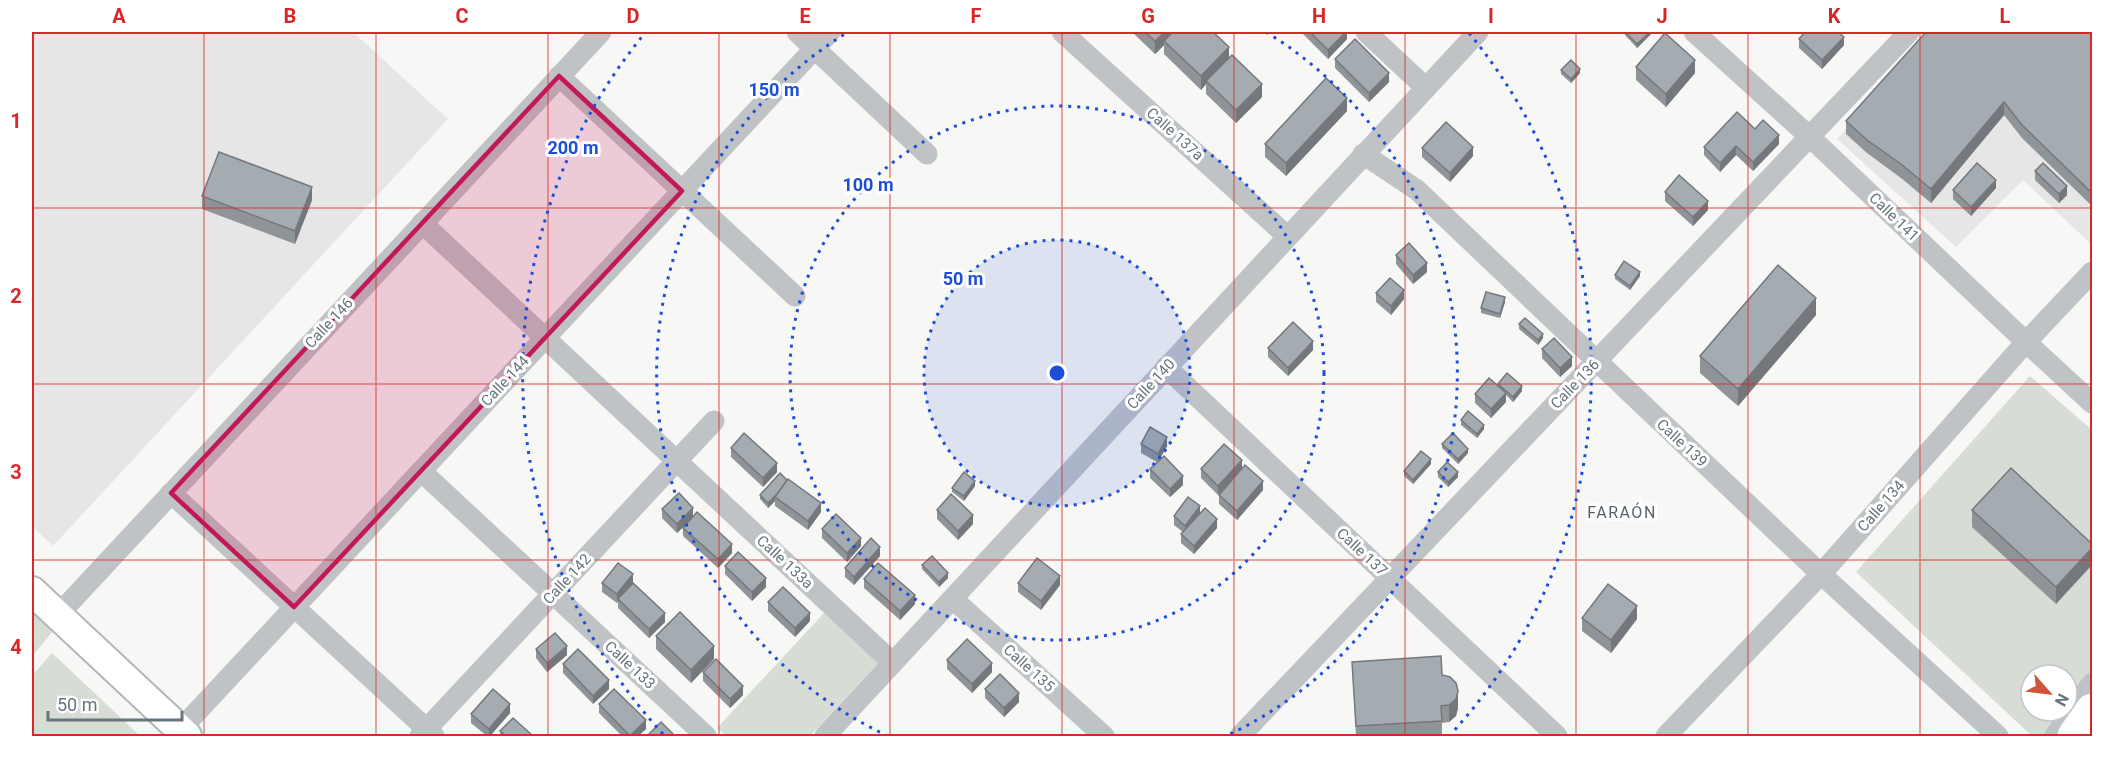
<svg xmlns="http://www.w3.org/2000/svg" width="2124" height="768" font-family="Roboto,sans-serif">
	<rect width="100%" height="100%" fill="#f7f7f5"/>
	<g fill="#e5e6e5">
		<polygon points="32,32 353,32 448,119 53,546 32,526"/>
		<polygon points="1934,32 2092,32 2092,245 2023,180 1956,247 1837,139"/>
	</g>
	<g fill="#d7dcd4">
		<polygon points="2030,376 2092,430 2092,672 2067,709 2067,675 2031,675 2031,711 2066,711 2049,736 2032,736 1856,572"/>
		<polygon points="32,611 53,631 32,656"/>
		<polygon points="825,612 878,663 810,736 727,736 717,728"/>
		<polygon points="52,653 140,736 32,736 32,676"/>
	</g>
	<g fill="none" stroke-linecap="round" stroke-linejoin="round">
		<g stroke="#b2b7ba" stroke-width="32">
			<polyline id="secondary" points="32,591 187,736"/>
		</g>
		<g stroke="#b3b6b9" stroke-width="36">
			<polyline id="trunk" points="2074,736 2092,710"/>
		</g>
		<g stroke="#bfc3c6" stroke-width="21">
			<polyline points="797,32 927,154"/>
			<polyline points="1062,32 1287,236"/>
			<polyline points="1366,32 1426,88"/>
			<polyline points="1694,32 1810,137 2026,342 2092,403"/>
			<polyline points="559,76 795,296"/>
			<polyline points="1363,154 1417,190 1821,574 1998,736"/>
			<polyline points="422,223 893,663"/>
			<polyline points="1166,367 1557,736"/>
			<polyline points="421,471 706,736"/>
			<polyline points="171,493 434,736"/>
			<polyline points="953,599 1104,736"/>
			<polyline points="58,615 601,32"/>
			<polyline points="180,730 830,32"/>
			<polyline points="420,736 714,421"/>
			<polyline points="825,736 1478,32"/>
			<polyline points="1240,736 1909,32"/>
			<polyline points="1666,736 1821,574 2026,342 2092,272"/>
			<polyline points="2055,736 2092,683"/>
		</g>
		<use href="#secondary" stroke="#fff" stroke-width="28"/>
		<use href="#trunk" stroke="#fff" stroke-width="33"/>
	</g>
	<g fill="#8e9498">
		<polygon points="1132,32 1213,32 1229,58 1262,97 1236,123 1206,94 1206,84 1201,90 1164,54 1164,45 1155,54"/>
		<polygon points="1303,32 1347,32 1347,39 1328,59 1303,34"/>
		<polygon points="1625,32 1651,32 1651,34 1637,48 1625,35"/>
		<polygon points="2092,32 2092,206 2022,138 2004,115 1931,203 1901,178 1867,153 1846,134 1846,121"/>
		<polygon points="1799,39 1844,45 1822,69 1799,48"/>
		<polygon points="1335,59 1389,82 1369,102 1335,68"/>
		<polygon points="1636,67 1695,73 1666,107 1636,80"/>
		<polygon points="1561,70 1580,73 1571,83 1561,74"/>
		<polygon points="1347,111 1286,176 1265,157 1265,144"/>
		<polygon points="1755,129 1779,144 1753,171 1736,155 1720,172 1704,155 1704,147"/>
		<polygon points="1422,148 1473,156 1450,182 1422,157"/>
		<polygon points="2035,171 2067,195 2059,203 2035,180"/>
		<polygon points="1996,188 1971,216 1953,199 1953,190"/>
		<polygon points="1665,192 1708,210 1693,226 1665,201"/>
		<polygon points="202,196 312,200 295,244 202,209"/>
		<polygon points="1396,255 1427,272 1413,284 1396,264"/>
		<polygon points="1615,275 1640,276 1630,290 1615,279"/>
		<polygon points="1376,293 1404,299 1391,315 1376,302"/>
		<polygon points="1505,302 1500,318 1481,313 1481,308"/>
		<polygon points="1816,315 1738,406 1700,373 1700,356"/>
		<polygon points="1519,324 1543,338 1538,345 1519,329"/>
		<polygon points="1268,348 1313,350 1288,376 1268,357"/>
		<polygon points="1542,349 1572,366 1560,377 1542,358"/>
		<polygon points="1498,384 1522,391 1513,402 1506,395 1506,402 1491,418 1475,403 1475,394 1498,386"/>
		<polygon points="1461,420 1484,429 1477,438 1461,425"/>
		<polygon points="1141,444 1167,446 1159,460 1183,485 1170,497 1150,478 1150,469 1157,462 1141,453"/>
		<polygon points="1442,444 1468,453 1458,464 1442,448"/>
		<polygon points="731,448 777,472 763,487 731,457"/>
		<polygon points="1431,464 1413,484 1404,476 1404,471"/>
		<polygon points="1201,469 1242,469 1218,495 1201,478"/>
		<polygon points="1438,472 1458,477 1448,487 1438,477"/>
		<polygon points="780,473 821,512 808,530 775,506 775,501 768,508 760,499 760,495"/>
		<polygon points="975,486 964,501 952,492 952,488"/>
		<polygon points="1263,490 1237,520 1219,504 1219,495"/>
		<polygon points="662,509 693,516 732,553 718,568 683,536 683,528 689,522 677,533 662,518"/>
		<polygon points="937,510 973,524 958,540 937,519"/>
		<polygon points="1972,510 2092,544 2056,604 1972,527"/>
		<polygon points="1200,513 1217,528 1194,554 1181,543 1181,534 1183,532 1174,525 1174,516"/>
		<polygon points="822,529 861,546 847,562 822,538"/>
		<polygon points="880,556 854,585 845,577 845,568"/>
		<polygon points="922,565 948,578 939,587 922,569"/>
		<polygon points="725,566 766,587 752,601 725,574"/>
		<polygon points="864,579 915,604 900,620 864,588"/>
		<polygon points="602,583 633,583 665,622 649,638 618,608 618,602 617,603 602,592"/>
		<polygon points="1018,583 1060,585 1041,610 1018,592"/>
		<polygon points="768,602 810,621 795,637 768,611"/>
		<polygon points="1582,618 1637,619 1611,653 1582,631"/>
		<polygon points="656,636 714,659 691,683 656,649"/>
		<polygon points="536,649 567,655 547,672 536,658"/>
		<polygon points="947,660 992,672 972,693 947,669"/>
		<polygon points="1352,662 1442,675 1458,708 1456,716 1449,722 1442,723 1442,736 1356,736"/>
		<polygon points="563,664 609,689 593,704 563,673"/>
		<polygon points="703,672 743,695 730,708 703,681"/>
		<polygon points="985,689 1019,702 1004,717 985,698"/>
		<polygon points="599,704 646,729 638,736 622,736 599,713"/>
		<polygon points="510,713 490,736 487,736 471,723 471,714"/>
		<polygon points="500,731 533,736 500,736"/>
	</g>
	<g fill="#74787c">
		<polygon points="1165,32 1178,32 1164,41 1164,45 1155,54 1155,41"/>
		<polygon points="1346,32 1347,32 1347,39 1328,59 1328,50"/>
		<polygon points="1650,32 1651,32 1651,34 1637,48 1637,44"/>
		<polygon points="1844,37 1844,45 1822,69 1822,60"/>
		<polygon points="1229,47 1229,60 1206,81 1206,84 1201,90 1201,76"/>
		<polygon points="1695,60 1695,73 1666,107 1666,94"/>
		<polygon points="1580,69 1580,73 1571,83 1571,79"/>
		<polygon points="1389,73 1389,82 1369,102 1369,93"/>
		<polygon points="1262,84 1262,97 1236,123 1236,110"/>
		<polygon points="1347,98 1347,111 1286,176 1286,163"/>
		<polygon points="2004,102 2004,115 1931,203 1931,189"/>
		<polygon points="1779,135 1779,144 1753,171 1753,162"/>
		<polygon points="1736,146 1736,155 1720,172 1720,163"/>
		<polygon points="1473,147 1473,156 1450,182 1450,173"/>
		<polygon points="1996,180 1996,188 1971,216 1971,207"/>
		<polygon points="2067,186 2067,195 2059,203 2059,194"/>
		<polygon points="312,187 312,200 295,244 295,231"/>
		<polygon points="1708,201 1708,210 1693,226 1693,217"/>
		<polygon points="1427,263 1427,272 1413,284 1413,275"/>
		<polygon points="1640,272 1640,276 1630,290 1630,286"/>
		<polygon points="1404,290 1404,299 1391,315 1391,306"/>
		<polygon points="1505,297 1505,302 1500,318 1500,314"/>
		<polygon points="1816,298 1816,315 1738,406 1738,389"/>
		<polygon points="1543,334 1543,338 1538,345 1538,340"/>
		<polygon points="1313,341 1313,350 1288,376 1288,368"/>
		<polygon points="1572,357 1572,366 1560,377 1560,368"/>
		<polygon points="1522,386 1522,391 1513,402 1513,397"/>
		<polygon points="1506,393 1506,402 1491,418 1491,409"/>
		<polygon points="1484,425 1484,429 1477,438 1477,434"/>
		<polygon points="1167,437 1167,446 1158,462 1158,454"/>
		<polygon points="1468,449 1468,453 1458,464 1458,459"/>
		<polygon points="1431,459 1431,464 1413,484 1413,480"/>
		<polygon points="1242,460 1242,469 1218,495 1218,486"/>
		<polygon points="777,463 777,472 763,487 763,478"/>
		<polygon points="1458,472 1458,477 1448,487 1448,482"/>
		<polygon points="1183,476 1183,485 1170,497 1170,489"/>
		<polygon points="975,481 975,486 964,501 964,496"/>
		<polygon points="1263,481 1263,490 1237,520 1237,511"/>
		<polygon points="789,482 775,497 775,501 768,508 768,503"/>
		<polygon points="821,503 821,512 808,530 808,521"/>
		<polygon points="1200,506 1200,515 1185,534 1185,526"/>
		<polygon points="693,508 693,517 677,533 677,524"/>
		<polygon points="973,515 973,524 958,540 958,531"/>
		<polygon points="1217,519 1217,528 1194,554 1194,546"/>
		<polygon points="861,538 861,546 847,562 847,553"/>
		<polygon points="732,544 732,553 718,568 718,559"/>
		<polygon points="880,547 880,556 854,585 854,577"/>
		<polygon points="2092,548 2092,565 2056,604 2056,587"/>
		<polygon points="948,573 948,578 939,587 939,582"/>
		<polygon points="633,574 633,583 618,599 617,603 617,594"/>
		<polygon points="1060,576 1060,585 1041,610 1041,601"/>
		<polygon points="766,578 766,587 752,601 752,592"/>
		<polygon points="915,595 915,604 900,620 900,611"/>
		<polygon points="1637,606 1637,619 1611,653 1611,640"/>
		<polygon points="665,613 665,622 649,638 649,629"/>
		<polygon points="810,613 810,621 795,637 795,628"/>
		<polygon points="567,646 567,655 547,672 547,663"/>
		<polygon points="714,646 714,659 691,683 691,670"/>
		<polygon points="992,663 992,672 972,693 972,684"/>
		<polygon points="609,680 609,689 593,704 593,696"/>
		<polygon points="743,686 743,695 730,708 730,699"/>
		<polygon points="1458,691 1458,708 1456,716 1449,722 1449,705"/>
		<polygon points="1019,693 1019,702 1004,717 1004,708"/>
		<polygon points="510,704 510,713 490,736 489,736 489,729"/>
		<polygon points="646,720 646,729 638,736 630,736"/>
	</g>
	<g fill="#a5acb1" stroke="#74787c" stroke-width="1.5">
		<polygon points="1145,32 1165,32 1155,41"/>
		<polygon points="1173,32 1213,32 1229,47 1201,76 1164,41"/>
		<polygon points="1310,32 1346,32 1328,50"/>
		<polygon points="1625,32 1650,32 1637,44"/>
		<polygon points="1805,32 1838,32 1844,37 1822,60 1799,39"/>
		<polygon points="1926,32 2092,32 2092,193 2022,125 2004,102 1931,189 1901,164 1867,140 1846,121"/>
		<polygon points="1665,33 1695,60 1666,94 1636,67"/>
		<polygon points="1355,39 1389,73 1369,93 1335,59"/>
		<polygon points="1232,55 1262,84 1236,110 1206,81"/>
		<polygon points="1571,60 1580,69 1571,79 1561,70"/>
		<polygon points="1326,78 1347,98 1286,163 1265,144"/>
		<polygon points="1737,112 1755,129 1763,120 1779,135 1753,162 1736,146 1720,163 1704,147"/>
		<polygon points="1446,122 1473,147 1450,173 1422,148"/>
		<polygon points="219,152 312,187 295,231 202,196"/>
		<polygon points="1977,163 1996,180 1971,207 1953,190"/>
		<polygon points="2043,163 2067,186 2059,194 2035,171"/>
		<polygon points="1679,175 1708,201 1693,217 1665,192"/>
		<polygon points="1409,243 1427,263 1413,275 1396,255"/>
		<polygon points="1624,261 1640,272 1630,286 1615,275"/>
		<polygon points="1778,265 1816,298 1738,389 1700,356"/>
		<polygon points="1390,278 1404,290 1391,306 1376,293"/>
		<polygon points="1486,292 1505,297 1500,314 1481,308"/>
		<polygon points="1525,318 1543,334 1538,340 1519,324"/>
		<polygon points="1293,322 1313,341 1288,368 1268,348"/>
		<polygon points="1554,338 1572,357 1560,368 1542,349"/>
		<polygon points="1507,373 1522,386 1513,397 1498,384"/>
		<polygon points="1489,378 1506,393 1491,409 1475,394"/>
		<polygon points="1468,411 1484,425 1477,434 1461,420"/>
		<polygon points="1150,427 1167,437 1158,454 1141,444"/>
		<polygon points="744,433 777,463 763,478 731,448"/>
		<polygon points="1453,433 1468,449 1458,459 1442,444"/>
		<polygon points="1224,444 1242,460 1218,486 1201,469"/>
		<polygon points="1421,451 1431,459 1413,480 1404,471"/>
		<polygon points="1164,456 1183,476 1170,489 1150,469"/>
		<polygon points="1447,462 1458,472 1448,482 1438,472"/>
		<polygon points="1245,465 1263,481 1237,511 1219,495"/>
		<polygon points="2011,468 2092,544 2092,548 2056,587 1972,510"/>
		<polygon points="964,472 975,481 964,496 952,488"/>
		<polygon points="780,473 787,480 778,493 768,503 760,495"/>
		<polygon points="788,479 821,503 808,521 775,497"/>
		<polygon points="679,493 693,508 677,524 662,509"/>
		<polygon points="951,494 973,515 958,531 937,510"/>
		<polygon points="1188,497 1200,506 1185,526 1174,516"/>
		<polygon points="1205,508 1217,519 1194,546 1181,534"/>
		<polygon points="697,512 732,544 718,559 683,528"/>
		<polygon points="836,514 861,538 847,553 822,529"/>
		<polygon points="871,538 880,547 854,577 845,568"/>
		<polygon points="738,552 766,578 752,592 725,566"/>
		<polygon points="932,556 948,573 939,582 922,565"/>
		<polygon points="1037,558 1060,576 1041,601 1018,583"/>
		<polygon points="618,563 633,574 617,594 602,583"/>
		<polygon points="878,563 915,595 900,611 864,579"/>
		<polygon points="633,583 665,613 649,629 618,599"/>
		<polygon points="1608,584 1637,606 1611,640 1582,618"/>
		<polygon points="783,587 810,613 795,628 768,602"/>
		<polygon points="680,612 714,646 691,670 656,636"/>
		<polygon points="555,633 567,646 547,663 536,649"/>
		<polygon points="967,639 992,663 972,684 947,660"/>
		<polygon points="578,649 609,680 593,696 563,664"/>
		<polygon points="1441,656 1442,675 1450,677 1456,683 1458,691 1456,699 1449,705 1441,706 1442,721 1356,726 1352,662"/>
		<polygon points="716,659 743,686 730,699 703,672"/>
		<polygon points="1000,674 1019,693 1004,708 985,689"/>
		<polygon points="493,689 510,704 489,729 471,714"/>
		<polygon points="614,689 646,720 630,736 599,704"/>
		<polygon points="513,718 533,736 506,736 500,731"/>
		<polygon points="661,722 675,736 647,736"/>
	</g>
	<path fill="#c2185b" fill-opacity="0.2" stroke="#c2185b" stroke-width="4.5" stroke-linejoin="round" d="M 559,76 L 682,191 L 294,607 L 171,493 Z"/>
	<path fill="none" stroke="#d62828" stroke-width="1.5" stroke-opacity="0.55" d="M 204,32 L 204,736M 376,32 L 376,736M 548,32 L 548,736M 719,32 L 719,736M 890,32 L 890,736M 1062,32 L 1062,736M 1234,32 L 1234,736M 1405,32 L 1405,736M 1576,32 L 1576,736M 1748,32 L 1748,736M 1920,32 L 1920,736M 32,208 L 2092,208M 32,384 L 2092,384M 32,560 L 2092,560"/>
	<circle cx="1057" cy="373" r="133" fill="#1d4ed8" fill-opacity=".12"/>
	<g fill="none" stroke="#1d4ed8" stroke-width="3" stroke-dasharray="3 6">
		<circle cx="1057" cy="373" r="133"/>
		<circle cx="1057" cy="373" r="267"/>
		<path d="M888 736A400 400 0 0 1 848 32M1266 32A400 400 0 0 1 1226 736"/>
		<path d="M663 734A534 534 0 0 1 645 33M1469 33A534 534 0 0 1 1451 734"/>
	</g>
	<g text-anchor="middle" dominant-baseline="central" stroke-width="6" stroke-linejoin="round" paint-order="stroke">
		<g font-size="15" fill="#66747c" stroke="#fff">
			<text transform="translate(1175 134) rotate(42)">Calle 137a</text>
			<text transform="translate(1894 217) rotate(44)">Calle 141</text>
			<text transform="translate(329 323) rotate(-47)">Calle 146</text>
			<text transform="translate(505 381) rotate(-47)">Calle 144</text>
			<text transform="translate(1151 384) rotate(-47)">Calle 140</text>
			<text transform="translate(1575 384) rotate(-46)">Calle 136</text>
			<text transform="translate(1682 443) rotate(43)">Calle 139</text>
			<text transform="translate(1881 506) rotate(-49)">Calle 134</text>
			<text transform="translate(1362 552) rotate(43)">Calle 137</text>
			<text transform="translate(785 562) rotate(43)">Calle 133a</text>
			<text transform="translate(567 579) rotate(-47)">Calle 142</text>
			<text transform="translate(630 665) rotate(43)">Calle 133</text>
			<text transform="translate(1029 668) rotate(42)">Calle 135</text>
		</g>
		<g font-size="16" letter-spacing="1.5" fill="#576268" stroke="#fff">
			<text x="1622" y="512">FARAÓN</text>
		</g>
	</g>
	<circle cx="1057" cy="373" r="9" fill="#1d4ed8" stroke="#fff" stroke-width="3"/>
	<g font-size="18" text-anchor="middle" font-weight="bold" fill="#1d4ed8" stroke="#fff" stroke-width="6" stroke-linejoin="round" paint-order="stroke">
		<text x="774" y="96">150 m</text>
		<text x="573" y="154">200 m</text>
		<text x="868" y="191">100 m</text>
		<text x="963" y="285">50 m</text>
	</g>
	<rect width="2124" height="768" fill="none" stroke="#ffffff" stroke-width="66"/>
	<g transform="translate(2049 693) rotate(118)"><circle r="28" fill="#ffffff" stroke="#c2c7cb" stroke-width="1.5"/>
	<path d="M0-4.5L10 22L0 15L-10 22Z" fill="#cf553d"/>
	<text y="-9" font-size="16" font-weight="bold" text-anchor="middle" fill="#66747c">N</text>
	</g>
	<path d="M48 711v9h134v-9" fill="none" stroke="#66747c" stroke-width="3"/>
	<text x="57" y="711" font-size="18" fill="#66747c" stroke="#ffffff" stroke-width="4.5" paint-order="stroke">50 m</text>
	<rect x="33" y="33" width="2058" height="702" fill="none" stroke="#d62828" stroke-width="2"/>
	<g font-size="20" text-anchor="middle" font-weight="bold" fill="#d62828">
		<text x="119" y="23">A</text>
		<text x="290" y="23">B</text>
		<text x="462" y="23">C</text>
		<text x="633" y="23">D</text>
		<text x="805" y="23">E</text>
		<text x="976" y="23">F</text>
		<text x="1148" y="23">G</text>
		<text x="1319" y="23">H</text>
		<text x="1491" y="23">I</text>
		<text x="1662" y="23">J</text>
		<text x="1834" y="23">K</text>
		<text x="2005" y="23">L</text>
		<text x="16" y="128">1</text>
		<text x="16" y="303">2</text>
		<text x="16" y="479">3</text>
		<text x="16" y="654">4</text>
	</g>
</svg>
